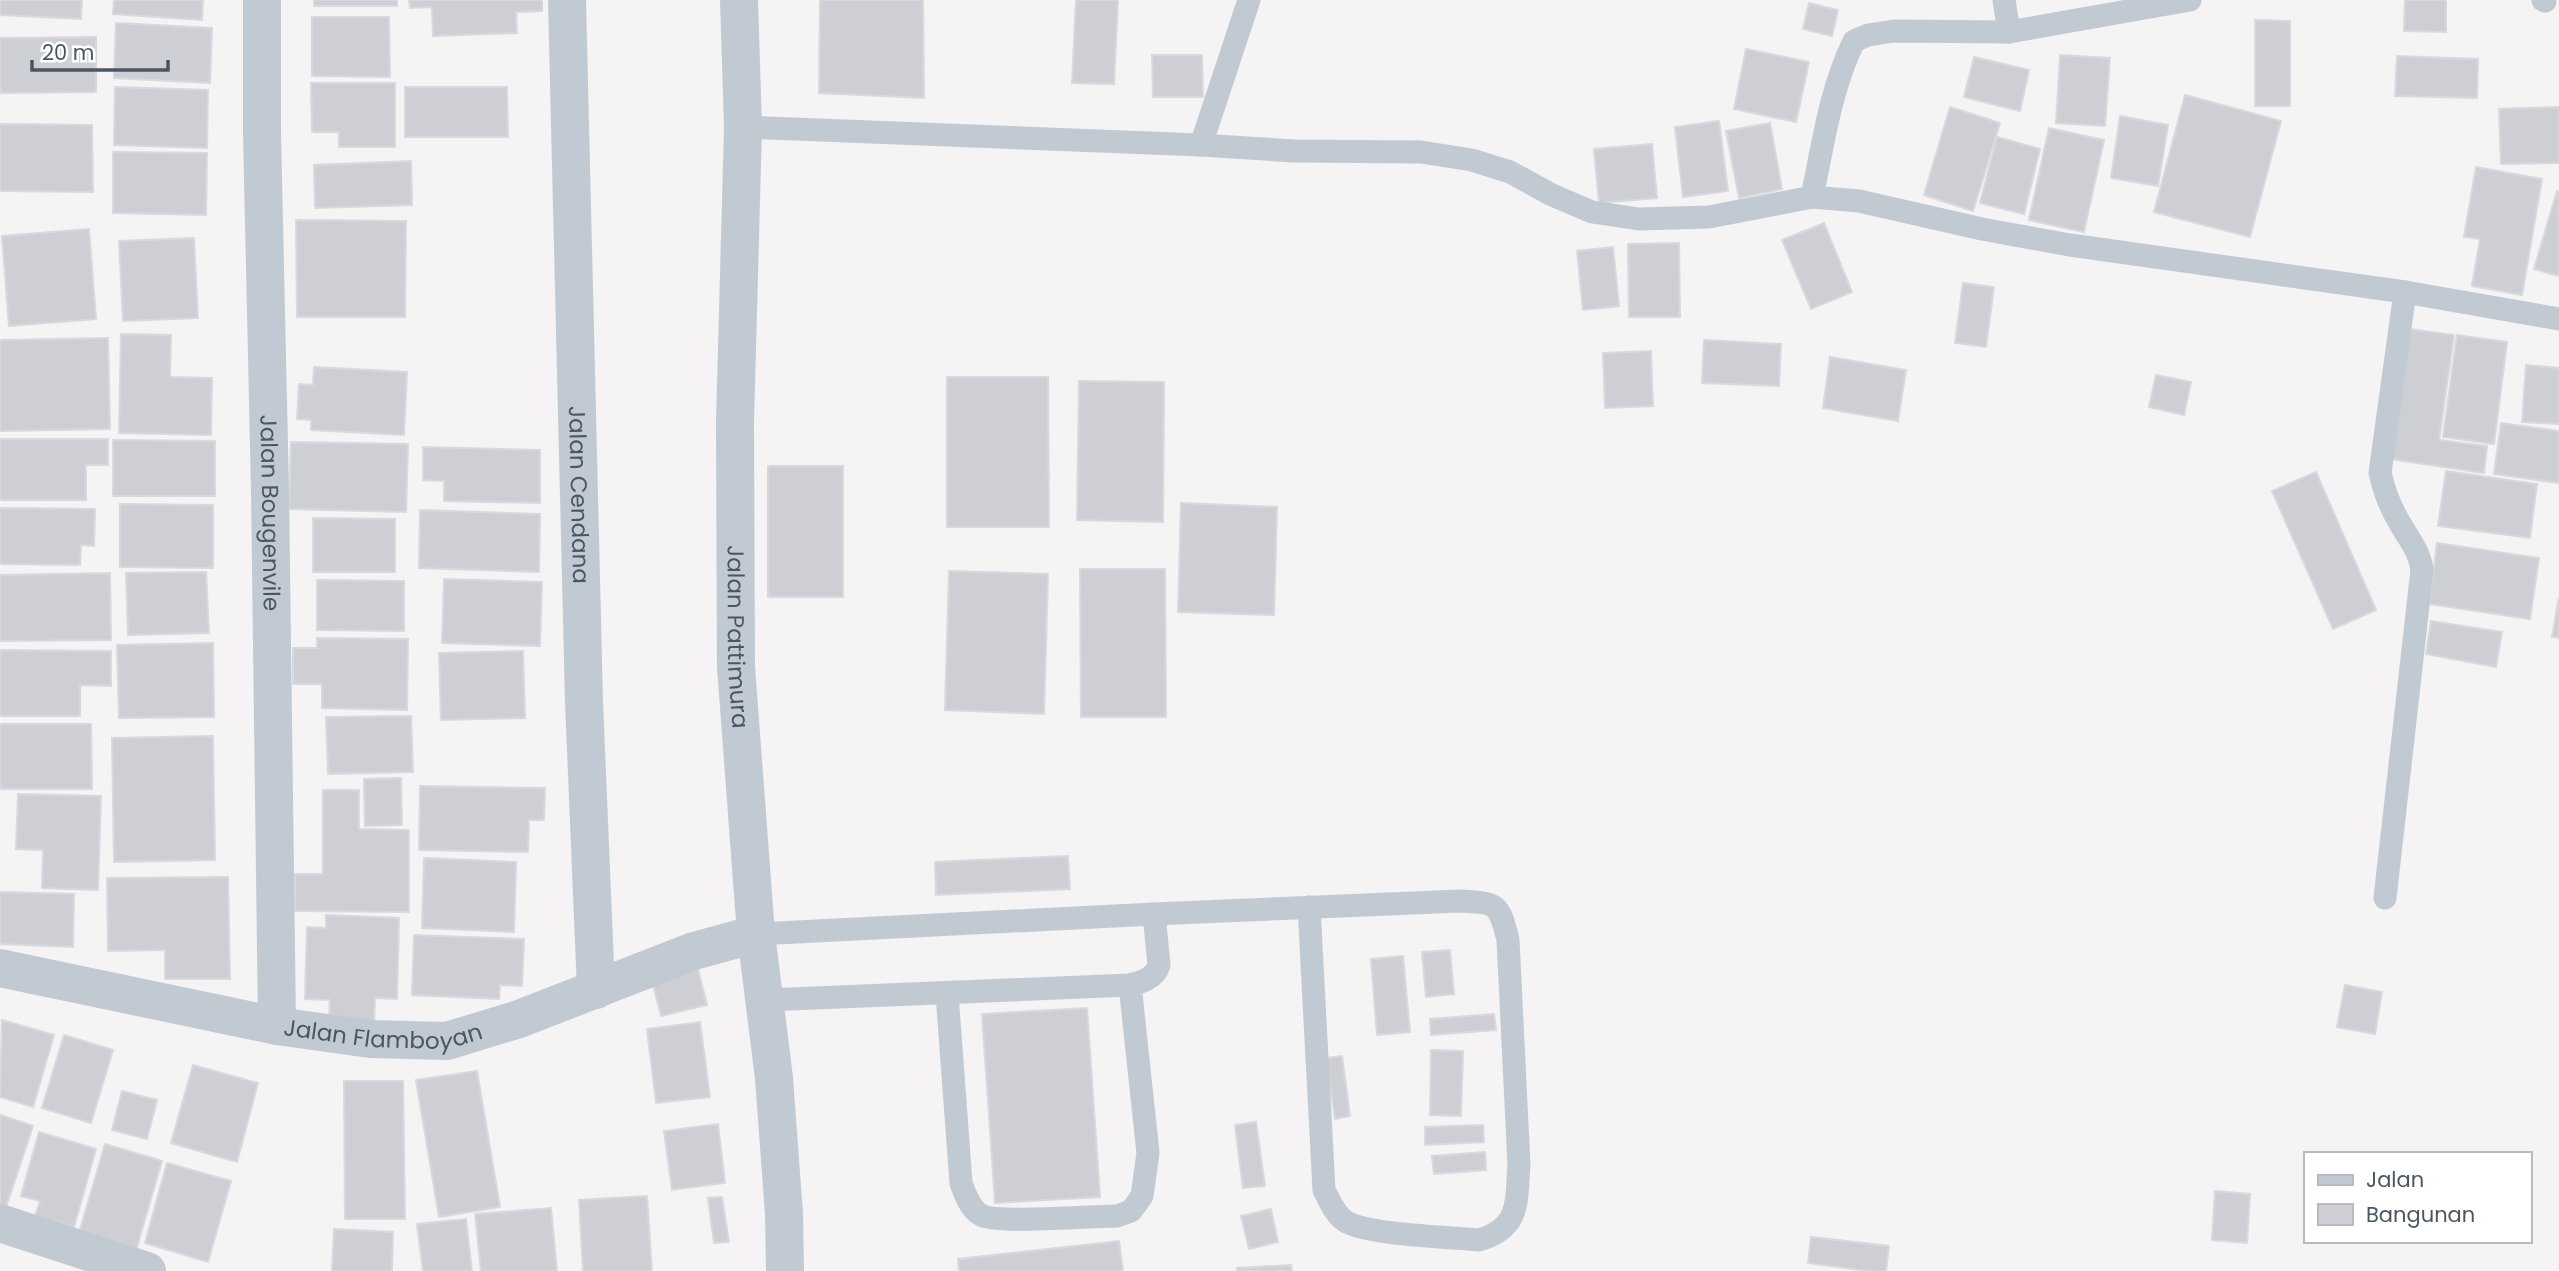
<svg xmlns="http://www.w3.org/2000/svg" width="2559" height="1271" font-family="Poppins,sans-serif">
	<rect width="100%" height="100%" fill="#f5f3f3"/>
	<g fill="#cdcfd5" stroke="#d7d9de" stroke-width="2">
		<polygon points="0,0 82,0 81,19 0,15"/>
		<polygon points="114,0 203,0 202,20 113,14"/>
		<rect x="314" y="0" width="83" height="6"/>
		<polygon points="409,0 542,0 542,11 516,12 517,33 433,36 432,7 410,8"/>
		<polygon points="820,0 923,0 924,98 819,93"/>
		<polygon points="1076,0 1118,0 1114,84 1072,83"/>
		<polygon points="2405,0 2446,0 2446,32 2404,31"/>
		<polygon points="1809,3 1838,10 1832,36 1803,29"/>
		<polygon points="312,17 389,17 390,77 312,76"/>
		<polygon points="2255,20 2290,21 2290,106 2255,106"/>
		<polygon points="116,23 212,28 210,83 114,78"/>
		<polygon points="96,37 96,92 0,93 0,38"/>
		<polygon points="1746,49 1809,62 1796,122 1734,109"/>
		<polygon points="1152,55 1202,55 1203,97 1153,97"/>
		<polygon points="2060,55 2110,58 2105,126 2056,123"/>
		<polygon points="2397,56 2478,59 2477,98 2395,96"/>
		<polygon points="1974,57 2029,70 2020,111 1964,97"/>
		<polygon points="311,83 395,83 395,147 339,147 339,132 312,132"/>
		<polygon points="115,87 208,90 207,148 114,145"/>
		<polygon points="405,87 507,87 508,137 405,137"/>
		<polygon points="2185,95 2281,121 2250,237 2154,212"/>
		<polygon points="1950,107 2000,123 1973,211 1924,195"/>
		<polygon points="2559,107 2559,163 2501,164 2499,109"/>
		<polygon points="2120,116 2168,125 2158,186 2111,178"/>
		<polygon points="1719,121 1728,191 1683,197 1675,127"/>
		<polygon points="1770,123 1782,189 1739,198 1726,131"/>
		<polygon points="0,124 92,125 93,192 0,191"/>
		<polygon points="2049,128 2104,140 2084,232 2029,220"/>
		<polygon points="1997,137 2040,149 2024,214 1980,203"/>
		<polygon points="1652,144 1657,198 1599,203 1594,149"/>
		<polygon points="113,152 207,153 206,215 113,213"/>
		<polygon points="411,161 412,205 315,208 314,165"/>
		<polygon points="2476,167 2542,179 2522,295 2472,286 2480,239 2464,237"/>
		<polygon points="2557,191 2559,192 2559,276 2534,269"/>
		<polygon points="296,220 406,221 405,317 297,317"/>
		<polygon points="1824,223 1852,292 1811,309 1782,240"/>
		<polygon points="89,229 96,319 9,326 2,236"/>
		<polygon points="194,238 198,318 123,321 119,241"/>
		<polygon points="1679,243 1680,317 1629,317 1628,244"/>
		<polygon points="1613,247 1619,306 1583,310 1577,251"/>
		<polygon points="1963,283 1994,287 1986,347 1955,343"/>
		<polygon points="2402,328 2454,335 2439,440 2487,446 2484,473 2383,458"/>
		<polygon points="121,334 171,335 170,377 212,378 211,435 119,433"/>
		<polygon points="2457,335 2507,342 2494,444 2443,437"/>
		<polygon points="108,338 110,429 0,431 0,340"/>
		<polygon points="1704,340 1781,344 1779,386 1702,383"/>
		<polygon points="1651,351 1653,406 1605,408 1603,353"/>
		<polygon points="1830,357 1906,370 1898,421 1823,408"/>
		<polygon points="2526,365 2559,368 2559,424 2522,422"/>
		<polygon points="314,367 407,372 404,435 311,430 311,420 297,419 299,384 313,385"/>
		<polygon points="2156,375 2191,382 2184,415 2149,407"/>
		<polygon points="947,377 1048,377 1049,527 947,527"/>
		<polygon points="1079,381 1164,382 1163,522 1077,520"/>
		<polygon points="2501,423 2559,431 2559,483 2494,474"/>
		<polygon points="0,439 108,439 108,465 86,465 86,500 0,500"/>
		<polygon points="113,440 215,441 215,496 113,496"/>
		<polygon points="291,442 408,444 406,512 289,509"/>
		<polygon points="423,447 540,450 540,503 444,501 444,481 423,480"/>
		<rect x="768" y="466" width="75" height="131"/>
		<polygon points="2446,471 2537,484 2530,538 2438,526"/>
		<polygon points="2316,472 2376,610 2333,629 2272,491"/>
		<polygon points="1181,503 1277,507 1274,615 1178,612"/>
		<polygon points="120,504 213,505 213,568 120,567"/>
		<polygon points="0,508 95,509 94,546 81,545 80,565 0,564"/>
		<polygon points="420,510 540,514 539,572 419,568"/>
		<polygon points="313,518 395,519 395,572 313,572"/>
		<polygon points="2437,543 2539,558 2530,619 2429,604"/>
		<polygon points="1080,569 1165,569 1166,717 1081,717"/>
		<polygon points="949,571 1048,574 1044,714 945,710"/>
		<polygon points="206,572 209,633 128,635 126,573"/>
		<polygon points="110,573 111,640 0,641 0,575"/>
		<polygon points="444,579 542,582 540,646 442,643"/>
		<polygon points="317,580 404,581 404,631 317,630"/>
		<polygon points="2559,597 2559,638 2552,637"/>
		<polygon points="2431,621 2502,632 2496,667 2426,654"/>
		<polygon points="317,638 408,639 407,710 322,708 322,684 293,684 293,648 317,648"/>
		<polygon points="213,643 214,717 119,718 117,645"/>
		<polygon points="0,650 111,651 111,686 80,685 80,716 0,716"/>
		<polygon points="523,651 525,718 441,720 439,653"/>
		<polygon points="411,716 413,772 328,774 326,717"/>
		<polygon points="0,724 91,724 92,789 0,789"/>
		<polygon points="213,736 215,860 114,862 112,738"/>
		<polygon points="401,778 402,825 365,826 364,779"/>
		<polygon points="420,786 545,788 544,820 529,820 528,852 419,850"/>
		<polygon points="323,790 359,790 359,829 409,830 409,912 295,911 295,874 323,874"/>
		<polygon points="18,794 101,796 98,890 42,888 43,850 16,849"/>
		<polygon points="1068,856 1070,889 936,895 935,862"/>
		<polygon points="424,858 516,862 514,932 422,928"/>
		<polygon points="228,877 230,979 165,979 165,950 108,951 107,878"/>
		<polygon points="0,892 74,894 73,947 0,944"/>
		<polygon points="326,915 399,918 397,999 375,998 374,1022 329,1020 330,1000 305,999 307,927 326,928"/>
		<polygon points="414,935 524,939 522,986 500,985 499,999 412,995"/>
		<polygon points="1450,950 1454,994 1426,997 1422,952"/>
		<polygon points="1403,956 1410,1032 1377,1035 1371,959"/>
		<polygon points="697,965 707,1005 661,1016 651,977"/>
		<polygon points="2345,985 2382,992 2375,1034 2337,1027"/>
		<polygon points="1087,1008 1100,1197 995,1203 982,1014"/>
		<polygon points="1494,1014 1496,1030 1431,1035 1430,1019"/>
		<polygon points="2,1020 54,1035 33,1107 0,1097"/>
		<polygon points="700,1022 710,1097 656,1103 647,1029"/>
		<polygon points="64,1035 113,1050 91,1123 42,1108"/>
		<polygon points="1431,1050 1463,1051 1461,1116 1430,1115"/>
		<polygon points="1342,1056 1350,1116 1335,1119 1326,1058"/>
		<polygon points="193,1065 258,1083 237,1162 171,1143"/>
		<polygon points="477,1071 500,1207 439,1217 416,1080"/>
		<polygon points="344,1081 403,1081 405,1219 345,1219"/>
		<polygon points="122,1091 157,1100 147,1139 112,1130"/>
		<polygon points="0,1115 33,1126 6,1207 0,1206"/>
		<polygon points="1256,1122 1265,1186 1243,1188 1235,1125"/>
		<polygon points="718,1124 725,1183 672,1190 664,1131"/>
		<polygon points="1483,1125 1484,1142 1425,1145 1425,1127"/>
		<polygon points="39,1132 96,1149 74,1227 35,1216 40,1201 21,1196"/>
		<polygon points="105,1144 162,1161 134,1257 77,1240"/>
		<polygon points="1485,1152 1486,1170 1434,1174 1432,1156"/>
		<polygon points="167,1163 231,1181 208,1262 145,1243"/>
		<polygon points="2215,1191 2250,1194 2247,1243 2212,1240"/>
		<polygon points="647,1196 652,1271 583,1271 579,1200"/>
		<polygon points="722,1197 729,1242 714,1243 708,1198"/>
		<polygon points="551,1208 557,1271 481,1271 475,1214"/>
		<polygon points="1271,1209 1278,1242 1249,1249 1241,1216"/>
		<polygon points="466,1219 472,1271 423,1271 417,1224"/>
		<polygon points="334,1229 393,1232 392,1271 332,1271"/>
		<polygon points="1811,1237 1889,1246 1886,1271 1867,1271 1808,1263"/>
		<polygon points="1119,1241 1123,1271 959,1271 958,1259"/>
		<polygon points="1291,1265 1292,1271 1238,1271 1237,1268"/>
	</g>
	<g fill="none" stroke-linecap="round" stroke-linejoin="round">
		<g stroke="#c1cad2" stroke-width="23">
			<polyline points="2004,0 2009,32"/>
			<polyline points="2543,0 2545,1"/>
			<polyline points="743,127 1201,145 1294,151 1421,152 1472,160 1510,172 1552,195 1592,212 1639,219 1709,217 1812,197 1859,201 1982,229 2070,245 2405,292 2559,319"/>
			<polyline points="1201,145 1249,0"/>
			<path d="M 1812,197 C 1823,145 1830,90 1854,41 L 1868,35 L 1894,31 L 2009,32 L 2190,0"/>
			<path d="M 2385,898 L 2422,570 C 2420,552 2410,541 2401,525 C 2391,509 2384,491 2380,473 L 2405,292"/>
			<path d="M 1154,914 L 1460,901 C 1498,903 1499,903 1508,940 L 1519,1165 C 1516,1201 1521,1228 1479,1240 C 1450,1237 1366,1235 1345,1221 C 1334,1213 1330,1201 1324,1190 L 1309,907"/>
			<path d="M 756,934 L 1154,914 L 1159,965 C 1155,978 1142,982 1130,985 L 766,1000"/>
			<path d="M 947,994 L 961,1183 C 965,1194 970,1209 981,1215 C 995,1224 1095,1216 1117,1216 L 1131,1211 L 1142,1196 L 1148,1153 L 1130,985"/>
		</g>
		<g stroke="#c1cad2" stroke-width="38">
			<path id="s1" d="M 262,0 L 262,133 L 270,491 L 277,1026"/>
			<path id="s2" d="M 567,0 L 584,702 L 596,990"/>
			<path id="s3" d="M 0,968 L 277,1026 L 370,1039 L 447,1041 L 519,1019 L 694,951 L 756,934"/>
			<polyline points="0,1223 147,1271"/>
		</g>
		<path stroke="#c1cad2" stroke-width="38" id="s4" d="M 739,0 L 743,127 L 735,422 L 736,667 L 756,934 L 774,1078 L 784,1214 L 785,1271"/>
	</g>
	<g text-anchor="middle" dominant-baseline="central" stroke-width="6" stroke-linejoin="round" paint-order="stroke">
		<g font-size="23" fill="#4a5661" stroke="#fff">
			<text stroke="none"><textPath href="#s2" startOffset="495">Jalan Cendana</textPath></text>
			<text stroke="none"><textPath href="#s1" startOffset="513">Jalan Bougenvile</textPath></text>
			<text stroke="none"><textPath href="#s4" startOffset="637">Jalan Pattimura</textPath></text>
			<text stroke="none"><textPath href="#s3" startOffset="390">Jalan Flamboyan</textPath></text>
		</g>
	</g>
	<rect x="2304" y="1152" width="228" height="91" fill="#ffffff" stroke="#b7bbc0" stroke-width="2"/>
	<rect x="2318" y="1175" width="35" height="10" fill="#c1cad2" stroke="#b7bbc0" stroke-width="2"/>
	<text x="2366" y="1187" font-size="21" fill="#4a5661">Jalan</text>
	<rect x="2318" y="1204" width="35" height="21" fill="#cdcfd5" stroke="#b7bbc0" stroke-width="2"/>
	<text x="2366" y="1222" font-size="21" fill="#4a5661">Bangunan</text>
	<path d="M32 60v10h136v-10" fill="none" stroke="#4a5661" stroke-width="3.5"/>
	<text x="42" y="60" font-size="21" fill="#4a5661" stroke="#ffffff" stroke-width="5" paint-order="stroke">20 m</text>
</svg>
